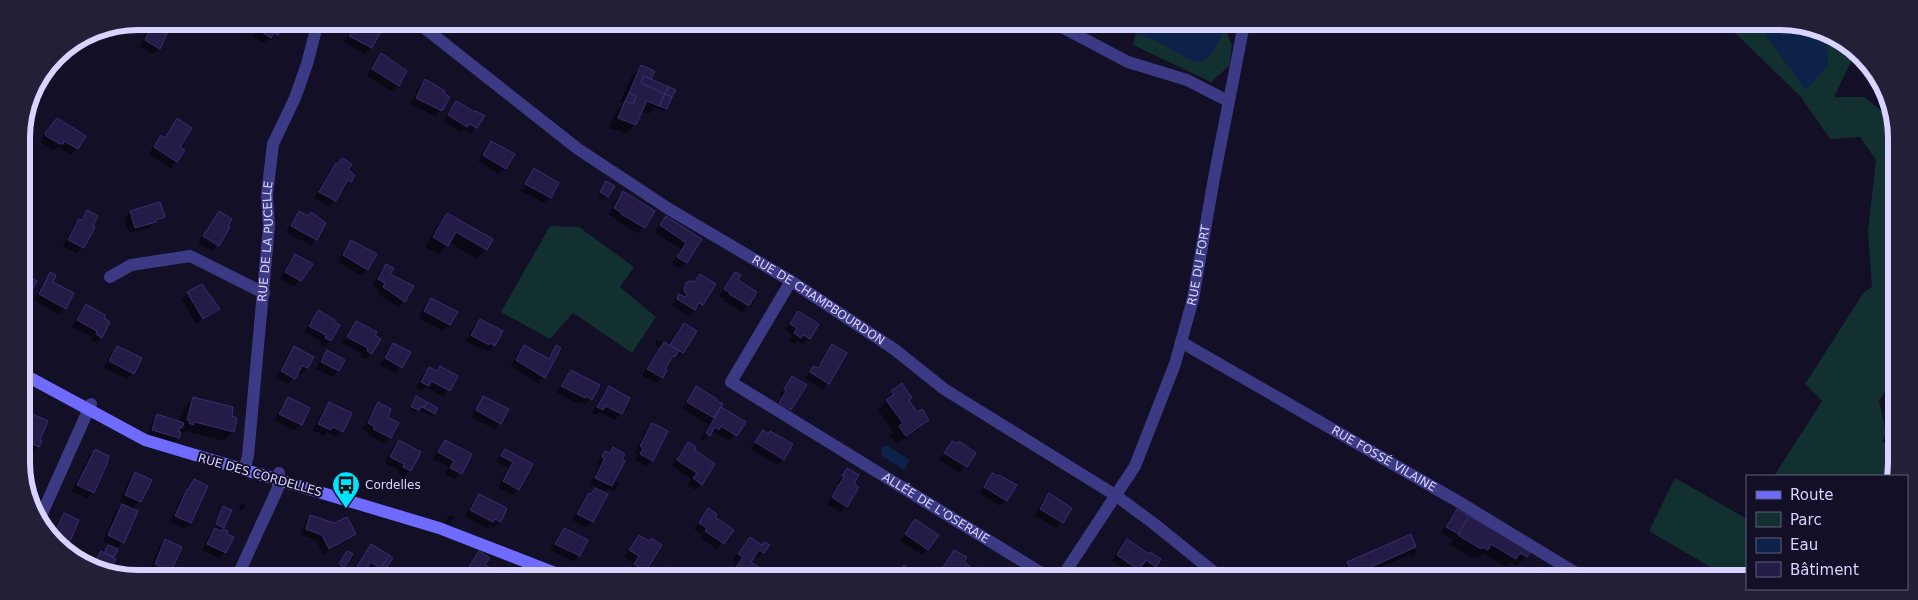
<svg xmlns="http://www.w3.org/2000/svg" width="1918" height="600" font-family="'DejaVu Sans',sans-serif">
	<rect width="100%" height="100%" fill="#130f26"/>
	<g fill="#12302f">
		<polygon points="1138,24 1223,24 1232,45 1229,66 1211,82 1133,45"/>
		<polygon points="1727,25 1810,25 1855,53 1834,97 1864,97 1889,117 1892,111 1895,116 1894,156 1887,168 1894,207 1893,382 1879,400 1886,433 1882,441 1893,450 1893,476 1774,476 1822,401 1805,384 1864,292 1872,287 1868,231 1876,160 1860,137 1830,139 1801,97"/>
		<polygon points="550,226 579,227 634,267 620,287 656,317 632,353 573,313 550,339 501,312"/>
		<polygon points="1675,478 1747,519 1747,578 1729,578 1649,531"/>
	</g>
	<g fill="#0c2248">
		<path d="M 1148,24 L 1226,24 C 1220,38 1214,56 1200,63 C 1177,56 1160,39 1136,34 Z"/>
		<polygon points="1759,25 1810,25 1827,36 1828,66 1805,90"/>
		<polygon points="884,446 888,446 910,460 904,470 882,456 881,448"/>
	</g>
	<g fill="#0007">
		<polygon points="152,21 172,21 159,48 153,54 140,46 145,38 143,37"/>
		<polygon points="260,22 284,22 277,34 271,40 268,39 264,43 252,36"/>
		<polygon points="357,23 379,33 371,48 365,54 344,42 351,29"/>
		<polygon points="1079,24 1102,24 1094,33"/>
		<polygon points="381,55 405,71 398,85 392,91 367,76 375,61"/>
		<polygon points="641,67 650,78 649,79 674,90 666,109 663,111 655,108 649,114 641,111 635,124 626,133 609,128 616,111 624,104 620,102 632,76"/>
		<polygon points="425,81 441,110 435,116 410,104 419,87"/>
		<polygon points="456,103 476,127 470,133 463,129 460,132 443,122 450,109"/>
		<polygon points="57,119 77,148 71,154 58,147 53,150 41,142 44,134"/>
		<polygon points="178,120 179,148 183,151 171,168 149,154 155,143 161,137 164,139"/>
		<polygon points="491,142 505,168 499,174 478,161 485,148"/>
		<polygon points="342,159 350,181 329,206 314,198 330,171"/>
		<polygon points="534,169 550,197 544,203 520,190 529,175 521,189 523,190 532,175 529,175"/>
		<polygon points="604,186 607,196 604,199 598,195"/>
		<polygon points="623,193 654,211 644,227 638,233 616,221 617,219 609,214 617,199"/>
		<polygon points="87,212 83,247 77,253 63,246 74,226"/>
		<polygon points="130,212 163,217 149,228 129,233 124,218"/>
		<polygon points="219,213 218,245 212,251 198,243 213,219"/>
		<polygon points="300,213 307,217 316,239 310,245 286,232 294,219"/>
		<polygon points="447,215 486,250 477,259 449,242 438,254 425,247 438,224"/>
		<polygon points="666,217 700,240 686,263 680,269 672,264 681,249 655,232"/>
		<polygon points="352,242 367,269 361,275 338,262 346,248"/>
		<polygon points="295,256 300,280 294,286 280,279 289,262"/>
		<polygon points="386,265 389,274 404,301 398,307 378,293 380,290 373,286 380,271"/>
		<polygon points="51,273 51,283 65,308 59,314 33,300 45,279"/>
		<polygon points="735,273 737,281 755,301 750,308 747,306 742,312 724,301 725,299 719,296"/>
		<polygon points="700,275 702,304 688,316 672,305 679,297 681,290 688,283 693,283"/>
		<polygon points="27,278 30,291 27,294 22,291 22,284"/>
		<polygon points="188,293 218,309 212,315 196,324 182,299"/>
		<polygon points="431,299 449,325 443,331 419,318 425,305"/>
		<polygon points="86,306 101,337 95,343 91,341 92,337 72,327 80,312"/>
		<polygon points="318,312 338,325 330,341 324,347 320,344 321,341 304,332 312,318"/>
		<polygon points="798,312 817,325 803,344 797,341 794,344 789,340 792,335 785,330"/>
		<polygon points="480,320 494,345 488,351 484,349 482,350 466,341 474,326"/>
		<polygon points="356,323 371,353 365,359 361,357 363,354 342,343 350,329"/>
		<polygon points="684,324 682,352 676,358 674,357 669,362 662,377 656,383 642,375 660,348 654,345 656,342 658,340 669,346 678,330"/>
		<polygon points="393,345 401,367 395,373 380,365 387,351"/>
		<polygon points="556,346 544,377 538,383 511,366 518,353 524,347 547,359"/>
		<polygon points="832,346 828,383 822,389 805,378 814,367 816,369 826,352"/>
		<polygon points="117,347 133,373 127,379 104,368 111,353"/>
		<polygon points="294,348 312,357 307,368 301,374 297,372 288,384 276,378 288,354"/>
		<polygon points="327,352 343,360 338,371 332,377 316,369 321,358"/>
		<polygon points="429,368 435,372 440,368 456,377 449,390 443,396 425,387 422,391 416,388 423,374"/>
		<polygon points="571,371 591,399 585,405 579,402 578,404 556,392 565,377"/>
		<polygon points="792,377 790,410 784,416 774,409 781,397 779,396"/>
		<polygon points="902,385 908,400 917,414 928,419 919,429 896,444 890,436 894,433 878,410 884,403 883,401"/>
		<polygon points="697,387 715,401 720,407 744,422 730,441 715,432 712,435 710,433 703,441 700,439 709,425 682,408"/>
		<polygon points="609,388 624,408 629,405 626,410 623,413 622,412 615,420 599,412 596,415 592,413 603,394"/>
		<polygon points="416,398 434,413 432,416 418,409 415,412 409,409"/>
		<polygon points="484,398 507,409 500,423 494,429 471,417 478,404"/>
		<polygon points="193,399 230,417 233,431 224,441 186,431 183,433 180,433 182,426 176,433 179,433 178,438 172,444 147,436 152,422 158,416 180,423 184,408"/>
		<polygon points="288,399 300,424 294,430 274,420 282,405"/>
		<polygon points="329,404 342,431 336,437 327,432 324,436 313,430 323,410"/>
		<polygon points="379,404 387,418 397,423 390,437 384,443 368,435 369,433 363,429 373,410"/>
		<polygon points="31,414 38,440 38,447 32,453 23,449 23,423"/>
		<polygon points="652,425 652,460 646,466 635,460 638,455 635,452 646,431"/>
		<polygon points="763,432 783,459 777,465 750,449"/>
		<polygon points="399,441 410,471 404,477 398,473 399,470 385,463 393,447"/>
		<polygon points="445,442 461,473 455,479 445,474 449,467 433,459 439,448"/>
		<polygon points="952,442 975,453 960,473 939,460"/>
		<polygon points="688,444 701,484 695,490 688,485 691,479 672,466 682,450"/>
		<polygon points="613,449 613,481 619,484 614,491 608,488 605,491 590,484 600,464 597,463 599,458 605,452 608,454"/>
		<polygon points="95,450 93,492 87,498 72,491 89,456"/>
		<polygon points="505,450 531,465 518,489 512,495 498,487 508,468 496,462"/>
		<polygon points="847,470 852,483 846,506 840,512 827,504 839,484 837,483"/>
		<polygon points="135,474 150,480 139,501 132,509 123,542 117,548 103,541 116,511 124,503 120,501 129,480"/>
		<polygon points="993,474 1006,500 1000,506 979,493"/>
		<polygon points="194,481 190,523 184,529 170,522 181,497"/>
		<polygon points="595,489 592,521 586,527 572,520 583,501"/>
		<polygon points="1049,494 1062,522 1056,528 1035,515 1043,500"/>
		<polygon points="479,495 500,521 494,527 489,525 486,528 465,516 473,501"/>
		<polygon points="242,503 245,505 244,508 241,510 238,509"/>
		<polygon points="223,508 223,527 221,529 226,532 225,552 219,558 202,550 209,536 215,530 221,532 223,531 214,526"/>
		<polygon points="708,510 723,543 717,549 700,538 702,535 694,529"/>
		<polygon points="1457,510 1526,556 1517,566 1511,562 1506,567 1483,553 1478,559 1472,556 1471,557 1450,545 1453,539 1441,533 1451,516"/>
		<polygon points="64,515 66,547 65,548 50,538 58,521"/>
		<polygon points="450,515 454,517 449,524 445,522"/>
		<polygon points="311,516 354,534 348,540 323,554 316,540 301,535 305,522"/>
		<polygon points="915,520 928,549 922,555 900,541"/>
		<polygon points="564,529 579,555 573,561 550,550 558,536"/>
		<polygon points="639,536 649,542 645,570 638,576 629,570 634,563 624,557"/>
		<polygon points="1410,536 1417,552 1415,555 1410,557 1409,553 1406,556 1357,578 1341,577 1339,572 1348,563"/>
		<polygon points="750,538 763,552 757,558 754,556 749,563 764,572 761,576 729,576 737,563 733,560"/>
		<polygon points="165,541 170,571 166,575 159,575 150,570 159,547"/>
		<polygon points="1127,541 1149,556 1159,560 1149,572 1140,566 1132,575 1112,561"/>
		<polygon points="108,546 113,556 107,574 92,565 95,559 101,553 103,554"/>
		<polygon points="371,546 383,570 381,573 377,571 374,574 365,568 359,575 357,575 352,572 365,552"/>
		<polygon points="954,551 962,562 963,575 943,577 938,573 948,557"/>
		<polygon points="347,552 343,567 341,569 337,567"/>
		<polygon points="479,553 484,566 493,576 460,575"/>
		<polygon points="901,570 911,577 901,576 898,574"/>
	</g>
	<g fill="#241b47" stroke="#3b2d73">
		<polygon points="153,21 173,21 160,49 145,40"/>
		<polygon points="260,22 285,22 278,35 274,33 271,38 257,29"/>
		<polygon points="357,22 363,25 364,23 380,33 372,48 349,36"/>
		<polygon points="381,53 407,71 399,86 372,69"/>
		<polygon points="641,65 655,71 651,79 644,76 641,83 665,94 659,106 647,101 636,125 618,118 625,101 633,104 636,96 629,93"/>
		<polygon points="644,76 669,87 665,94 641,83"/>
		<polygon points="425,79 445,91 444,93 450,97 442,111 416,98"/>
		<polygon points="669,87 676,90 672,97 665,94"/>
		<polygon points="629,93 636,96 633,104 625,101"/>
		<polygon points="665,94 672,97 667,109 659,106"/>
		<polygon points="456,101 475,112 476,111 485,116 477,128 469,124 467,127 448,115"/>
		<polygon points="57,118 86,136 78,149 64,141 63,144 60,144 46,136 45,133"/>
		<polygon points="177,118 192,128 180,147 185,150 177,162 154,147 161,135 165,138"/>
		<polygon points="491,141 515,154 506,169 483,155"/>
		<polygon points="342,158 352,164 348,170 355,175 351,182 348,180 336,201 319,192 336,163 338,164"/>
		<polygon points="534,168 559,183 551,198 525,184"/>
		<polygon points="606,181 615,186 608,197 600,192"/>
		<polygon points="623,191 655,211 645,228 621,214 622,213 614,208"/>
		<polygon points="160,202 165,217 156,220 156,222 135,228 130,211"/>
		<polygon points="87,210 98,216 93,226 95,227 84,248 68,240 79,219 82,220"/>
		<polygon points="219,211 232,219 228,226 230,227 219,246 203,236"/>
		<polygon points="299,211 308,216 311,212 326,223 317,240 291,226"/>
		<polygon points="447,213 493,239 487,250 456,232 448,246 433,237"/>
		<polygon points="666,216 702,239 687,263 677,257 686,243 660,225"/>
		<polygon points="351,240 377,254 368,270 343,255"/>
		<polygon points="295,254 313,264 301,281 285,272"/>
		<polygon points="386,264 394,268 390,274 414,286 405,302 383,287 385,283 378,279"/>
		<polygon points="50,272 56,275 53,282 74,293 66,309 39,294"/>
		<polygon points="735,272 741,275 738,280 757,292 749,306 729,294 730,293 724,289"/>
		<polygon points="700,274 716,284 703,305 699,303 695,310 677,299 679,294 685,297 687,294 684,292 684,288 687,282 691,281 694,282"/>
		<polygon points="27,276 37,281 31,292 22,287"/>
		<polygon points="202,284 220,309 203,319 187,292"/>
		<polygon points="431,298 458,312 450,325 424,311"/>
		<polygon points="86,304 105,315 104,318 110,322 102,338 96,334 97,331 77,320"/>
		<polygon points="318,310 335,320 334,322 340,325 331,341 325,338 326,335 309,326"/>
		<polygon points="798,311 819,324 810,339 803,335 801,338 794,333 797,328 790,324"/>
		<polygon points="480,319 503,331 495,346 490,343 489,345 471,335"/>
		<polygon points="356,321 377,332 375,335 381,339 372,354 367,351 368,348 347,337"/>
		<polygon points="684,323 697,331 683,353 670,345"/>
		<polygon points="664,342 679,351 675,357 673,356 665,369 667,370 663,378 647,369"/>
		<polygon points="393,343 411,352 402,368 385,358"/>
		<polygon points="832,344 847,353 829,384 810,372 813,366 818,368"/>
		<polygon points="524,345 549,359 556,345 561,348 545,378 516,360"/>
		<polygon points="117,346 142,358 134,374 109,361"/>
		<polygon points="294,346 314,357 308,368 302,366 295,379 281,371"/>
		<polygon points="327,350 345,360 339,371 321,362"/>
		<polygon points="440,366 458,376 450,391 431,381 429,386 421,382 429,367 437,371"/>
		<polygon points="571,370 600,385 592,400 586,396 585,398 561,386"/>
		<polygon points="792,376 807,385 791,410 779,403 786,391 784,389"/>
		<polygon points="902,383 912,398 909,400 917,412 922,409 929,420 906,436 899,426 903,423 886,400 894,394 891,391"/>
		<polygon points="609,386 630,398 622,414 605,406 603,410 597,407"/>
		<polygon points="696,386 717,399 716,400 723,404 714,418 687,402"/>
		<polygon points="416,396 427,402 424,408 422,407 419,410 411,407"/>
		<polygon points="483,396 509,409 501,424 476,410"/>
		<polygon points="193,397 233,407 232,416 237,418 234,432 195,422 193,425 189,423 190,421 187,420"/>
		<polygon points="288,397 310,408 302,425 279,414"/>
		<polygon points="329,402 352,413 343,432 333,427 331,430 318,424"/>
		<polygon points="378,402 391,409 388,417 399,423 391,438 373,429 375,427 368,423"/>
		<polygon points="427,402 438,408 435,414 424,408"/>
		<polygon points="721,407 746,422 737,436 721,426 719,430 715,427 710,436 706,433"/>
		<polygon points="30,413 48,421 40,440 42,441 39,447 23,440 23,428"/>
		<polygon points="157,414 184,423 182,428 180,427 178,432 181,432 179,438 152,430"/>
		<polygon points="652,423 668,431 653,461 640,454 643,448 640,446"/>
		<polygon points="763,430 768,434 770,431 793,444 784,460 755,442"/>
		<polygon points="399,440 421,452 411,471 403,467 404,464 390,457"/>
		<polygon points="445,440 472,454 462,474 450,468 454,461 438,452"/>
		<polygon points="952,441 958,444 959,441 976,453 967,467 944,453"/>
		<polygon points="688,442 696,447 695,450 715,464 702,485 693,478 697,473 677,460"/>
		<polygon points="613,447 625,454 622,459 625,461 612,486 595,478 605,458 602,457 605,451 610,453"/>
		<polygon points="95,449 109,456 107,464 94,493 77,485"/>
		<polygon points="505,449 533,464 519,490 503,481 513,462 501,456"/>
		<polygon points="23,451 33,456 25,473 23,472"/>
		<polygon points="847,468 859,475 854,483 859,487 847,507 832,497 844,477 842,476"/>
		<polygon points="135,472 152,480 141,502 125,495"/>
		<polygon points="992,473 998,476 999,475 1017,485 1007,501 984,487"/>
		<polygon points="194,479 208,486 191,523 175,516 187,489 188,490"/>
		<polygon points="595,488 608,494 593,522 577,514 589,493 591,494"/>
		<polygon points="1049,493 1072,508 1063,523 1040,509"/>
		<polygon points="479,494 507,508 501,522 495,519 493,522 470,510"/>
		<polygon points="122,504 138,511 124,543 108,535"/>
		<polygon points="223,506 232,510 224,528 216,524"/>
		<polygon points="708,508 717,514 715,517 734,530 724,544 705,531 707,528 699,523"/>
		<polygon points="1457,509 1469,516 1459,534 1446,527"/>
		<polygon points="64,513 79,520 67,548 51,539"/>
		<polygon points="310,515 334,523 347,517 356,534 329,549 322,535 306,529"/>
		<polygon points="1469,516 1531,552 1527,557 1520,553 1516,559 1491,544 1488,550 1482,547 1481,549 1458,535"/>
		<polygon points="915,519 939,535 928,550 905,534"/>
		<polygon points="215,528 221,531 223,529 228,531 227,534 234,537 226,553 207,544"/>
		<polygon points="564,528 588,540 580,556 555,544"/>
		<polygon points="1411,534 1416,547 1353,575 1347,562"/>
		<polygon points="639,535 649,541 651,538 662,545 646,571 634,564 639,556 629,550"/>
		<polygon points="750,537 762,545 764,542 770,545 764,553 759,550 751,562 766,572 763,576 742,576 734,570 743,557 738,554"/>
		<polygon points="165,539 182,547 171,572 155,564"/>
		<polygon points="1127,539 1149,554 1150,552 1161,559 1156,567 1146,560 1139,570 1117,555"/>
		<polygon points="371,544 389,555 381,569 371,562 365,571 357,566"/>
		<polygon points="108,545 118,549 114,557 104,553"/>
		<polygon points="954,550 967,557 964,562 970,566 964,576 958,572 956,575 943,567"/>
		<polygon points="101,551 116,559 107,575 93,565"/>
		<polygon points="347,551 353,554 344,568 339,564"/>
		<polygon points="479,551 490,558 485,565 497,573 495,576 460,575 462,572 465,573"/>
		<polygon points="389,555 393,558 384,571 381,569"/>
		<polygon points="904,565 915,573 913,577 908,577 900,571"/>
		<polygon points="668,567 681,576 662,576"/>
		<polygon points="979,567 993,576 997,569 1009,577 972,577"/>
	</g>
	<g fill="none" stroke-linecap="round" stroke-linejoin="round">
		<g stroke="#3d3a85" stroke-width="12">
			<path id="s1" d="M 417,22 L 578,149 L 669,209 L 791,281 L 894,349 L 944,389 L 1115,495 L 1153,523 L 1220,577"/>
			<polyline points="1054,23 1128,62 1187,80 1228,101"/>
			<polyline points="110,277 131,265 190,256 264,293"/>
			<path id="s2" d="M 791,281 L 731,382 L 1048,577"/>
			<path id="s3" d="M 1181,342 L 1459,502 L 1584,578"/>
			<path id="s4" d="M 244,470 L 248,456 L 269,226 L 267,195 L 273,144 L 295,98 L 307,64 L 318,22"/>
			<polyline points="40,518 91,404"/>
			<polyline points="238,575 278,488 279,473"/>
			<path id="s5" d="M 1062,577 L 1135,466 L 1175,364 L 1193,299 L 1214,178 L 1244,24"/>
		</g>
		<polyline stroke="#6f6bff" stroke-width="12" points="23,374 145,440 439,528 563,576"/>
	</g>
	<defs>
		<g id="bus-pin" transform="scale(1.4375)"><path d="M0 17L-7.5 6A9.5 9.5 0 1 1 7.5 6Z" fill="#00e5ff" stroke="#130f26"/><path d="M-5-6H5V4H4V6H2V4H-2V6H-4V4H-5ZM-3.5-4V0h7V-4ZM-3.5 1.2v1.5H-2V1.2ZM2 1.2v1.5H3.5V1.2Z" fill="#111"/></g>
	</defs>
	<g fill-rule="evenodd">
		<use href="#bus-pin" x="346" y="485"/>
	</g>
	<g text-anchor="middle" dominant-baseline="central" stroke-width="4" stroke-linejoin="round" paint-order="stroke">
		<g font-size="12" fill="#d9d4ff" stroke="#130f26">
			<text stroke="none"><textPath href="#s4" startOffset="230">RUE DE LA PUCELLE</textPath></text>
			<text stroke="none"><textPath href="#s5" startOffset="344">RUE DU FORT</textPath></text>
			<text stroke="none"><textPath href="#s1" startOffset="489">RUE DE CHAMPBOURDON</textPath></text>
			<text stroke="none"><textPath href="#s3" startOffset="234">RUE FOSSÉ VILAINE</textPath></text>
			<text transform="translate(260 475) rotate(16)">RUE DES CORDELLES</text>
			<text stroke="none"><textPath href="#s2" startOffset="358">ALLÉE DE L'OSERAIE</textPath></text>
		</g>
		<g font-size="12" fill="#d9d4ff" stroke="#130f26" text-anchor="start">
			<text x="365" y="485">Cordelles</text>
		</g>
	</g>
	<path d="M0 0H1918V600H0ZM138 30H1780A108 108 0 0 1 1888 138V462A108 108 0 0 1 1780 570H138A108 108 0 0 1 30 462V138A108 108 0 0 1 138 30Z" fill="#231f37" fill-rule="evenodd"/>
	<path fill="none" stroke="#d9d4ff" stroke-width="6" d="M138 30H1780A108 108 0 0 1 1888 138V462A108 108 0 0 1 1780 570H138A108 108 0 0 1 30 462V138A108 108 0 0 1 138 30Z"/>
	<rect x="1746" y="475" width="162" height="115" fill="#130f26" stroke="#625e7d"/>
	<rect x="1756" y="491" width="25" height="8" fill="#6f6bff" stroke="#625e7d"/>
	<text x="1790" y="500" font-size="15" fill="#d9d4ff">Route</text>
	<rect x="1756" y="512" width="25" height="15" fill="#12302f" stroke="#625e7d"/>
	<text x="1790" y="525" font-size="15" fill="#d9d4ff">Parc</text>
	<rect x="1756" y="538" width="25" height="15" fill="#0c2248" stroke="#625e7d"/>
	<text x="1790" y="550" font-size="15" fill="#d9d4ff">Eau</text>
	<rect x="1756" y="562" width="25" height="15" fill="#241b47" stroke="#625e7d"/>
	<text x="1790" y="575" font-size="15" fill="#d9d4ff">Bâtiment</text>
</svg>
